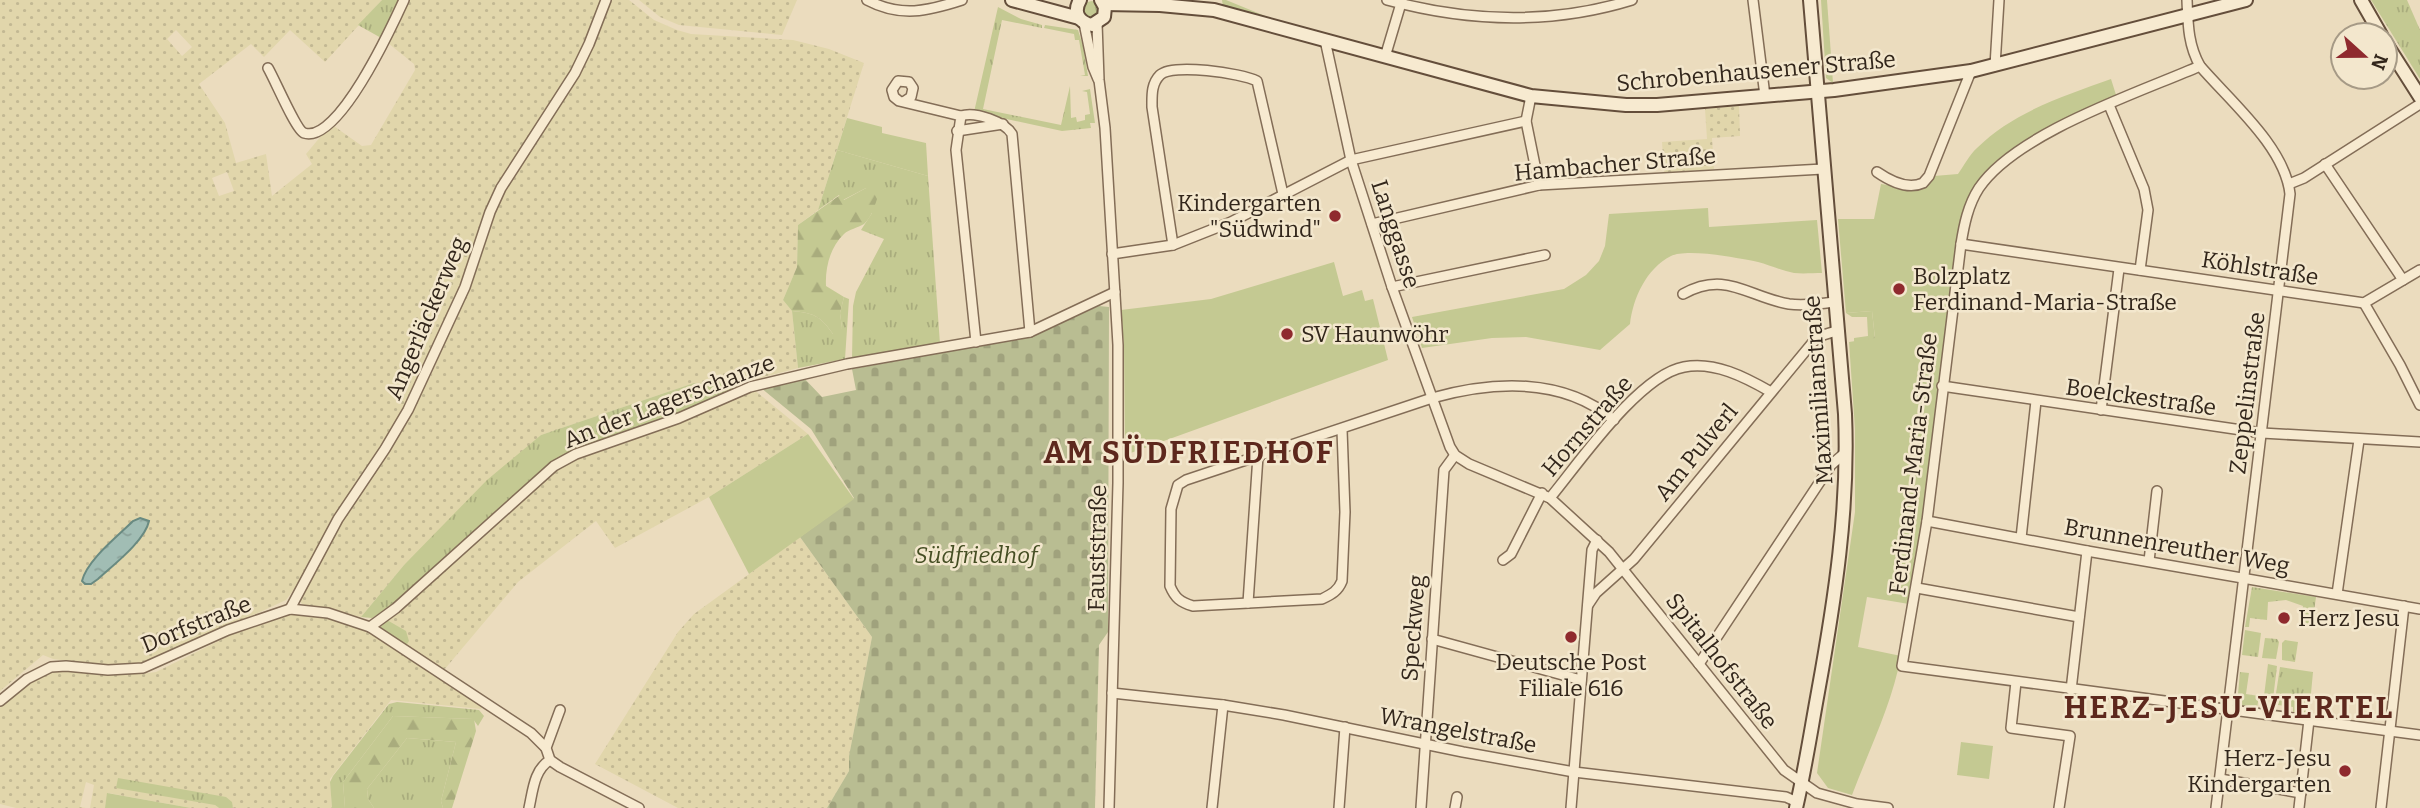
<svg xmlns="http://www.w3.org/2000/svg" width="2420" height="808" font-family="Bitter,serif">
	<defs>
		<pattern id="farmland-dots" width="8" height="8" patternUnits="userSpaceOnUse" patternTransform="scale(1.75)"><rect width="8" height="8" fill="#e1d6ab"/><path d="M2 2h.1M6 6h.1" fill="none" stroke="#c2b893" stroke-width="1.8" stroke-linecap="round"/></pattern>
		<pattern id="grass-tufts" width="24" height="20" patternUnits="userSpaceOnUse" patternTransform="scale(1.75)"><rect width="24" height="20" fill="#c4c992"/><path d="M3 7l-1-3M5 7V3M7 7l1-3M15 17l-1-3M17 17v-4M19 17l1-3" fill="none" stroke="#a9ac7d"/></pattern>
		<pattern id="forest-firs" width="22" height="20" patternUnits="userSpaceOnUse" patternTransform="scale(1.75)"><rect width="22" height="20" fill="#c4c992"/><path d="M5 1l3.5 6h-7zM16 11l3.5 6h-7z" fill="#a9ac7d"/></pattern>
		<pattern id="cemetery-stones" width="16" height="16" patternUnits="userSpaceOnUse" patternTransform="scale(1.75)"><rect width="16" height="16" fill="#b9bd92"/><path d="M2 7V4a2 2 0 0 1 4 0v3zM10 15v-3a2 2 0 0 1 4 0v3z" fill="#a0a27d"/></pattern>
		<pattern id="water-ripples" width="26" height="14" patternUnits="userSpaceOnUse" patternTransform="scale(1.75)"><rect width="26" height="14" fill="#a1bdb4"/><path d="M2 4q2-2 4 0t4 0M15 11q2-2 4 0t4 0" fill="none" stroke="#8ba29a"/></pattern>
	</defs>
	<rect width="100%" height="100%" fill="#ebdcbe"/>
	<g fill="url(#farmland-dots)" fill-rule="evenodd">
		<path d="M 0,0 L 382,0 L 325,62 L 290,30 L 264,57 L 251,44 L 199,84 L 225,123 L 236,163 L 266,154 L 272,196 L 312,164 L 306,154 L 331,124 L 362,146 L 371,145 L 415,70 L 414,64 L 383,39 L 400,0 L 601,0 L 586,43 L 571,72 L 497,186 L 486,210 L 460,287 L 403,410 L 381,449 L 334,517 L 304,576 L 286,600 L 151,662 L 133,666 L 104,665 L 53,659 L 43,655 L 0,691 ZM 176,30 L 192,47 L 182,56 L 167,39 ZM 227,172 L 234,191 L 219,196 L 212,178 ZM 133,521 L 148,527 L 127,552 L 98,579 L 89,566 Z"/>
		<polygon points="610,0 629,0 654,20 677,30 691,34 793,40 829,49 864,63 818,210 798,225 797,267 783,300 792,311 798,368 745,382 694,383 541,435 404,565 361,617 302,604 299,600 342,520 389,452 431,375 469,288 494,214 504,189 578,76 593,47"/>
		<polygon points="639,0 797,0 782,35 679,25 660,17"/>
		<polygon points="1739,106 1740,136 1712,138 1714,169 1664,173 1662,142 1707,139 1705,109"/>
		<polygon points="753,389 808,434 709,497 615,548 596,521 518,582 444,670 405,647 387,620 399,611 548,476 567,462 615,444 658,431"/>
		<polygon points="800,537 872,637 849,756 849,771 827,808 678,808 595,764 678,632 694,614"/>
		<polygon points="292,614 330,618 366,630 484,705 481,709 391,700 330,779 332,808 233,808 233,806 215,805 219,808 191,808 108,793 105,808 90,808 94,785 86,782 80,807 86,808 16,808 0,804 0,704 42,674 54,671 141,674 156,672 245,628 273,617"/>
	</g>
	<g fill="url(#grass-tufts)">
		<polygon points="382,0 400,0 383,39 358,25"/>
		<polygon points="1222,0 1226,0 1275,20 1223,7"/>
		<polygon points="1821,0 1827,0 1833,83 1826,78"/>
		<polygon points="2371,0 2407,0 2420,30 2420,79"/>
		<circle cx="1092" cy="10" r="9"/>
		<polygon points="998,7 1021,19 1042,25 1042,28 1002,20 983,109 1061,125 1070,86 1071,118 1076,117 1077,122 1085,120 1085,115 1090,114 1087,92 1082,91 1090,89 1095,123 1090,123 1091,128 1062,131 974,112"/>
		<polygon points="1045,25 1078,30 1083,46 1088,76 1080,76 1085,75 1079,40 1075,40 1074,34 1044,28"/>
		<polygon points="837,150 928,176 940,344 852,358 853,306 856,292 884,239 861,230 872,213 866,188 843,200 839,195 818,210"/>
		<path d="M 844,297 L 849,299 L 845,359 L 798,368 L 792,311 C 813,313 820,315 833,334 L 842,328 L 840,313 Z"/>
		<path d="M 745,382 C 721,395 697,407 671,417 C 630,432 589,443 550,463 L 390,607 L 372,618 L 361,617 L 404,565 L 487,480 L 541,435 L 694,383 Z"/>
		<polygon points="2252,587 2316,597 2312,626 2300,624 2303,606 2286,600 2268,602 2267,620 2250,618 2249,627 2245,627"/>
		<polygon points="387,620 406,631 409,641 405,647 381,631 379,628"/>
		<polygon points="2245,630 2261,633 2258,657 2242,655"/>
		<polygon points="2265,638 2277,639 2279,642 2276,659 2262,658"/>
		<polygon points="2285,640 2298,642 2295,662 2282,660 2282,643"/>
		<polygon points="2268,664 2277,666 2273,699 2265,698 2264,709 2261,709 2260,696 2264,696"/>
		<polygon points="2280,667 2313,672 2309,715 2293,713 2293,707 2278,705 2279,701 2275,700"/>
		<polygon points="2240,672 2249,673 2246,694 2259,696 2257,708 2237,705"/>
		<polygon points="397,702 479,710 484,716 478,726 473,719 393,716 343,782 345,808 332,808 330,782 333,776 389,704"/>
		<polygon points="407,738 456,742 441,801 443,808 374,808 368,799 367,789"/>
		<polygon points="118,778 226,797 232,802 233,808 219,808 215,805 116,788"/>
	</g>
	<g fill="url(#forest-firs)">
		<path d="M 866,188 L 873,191 L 877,199 C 874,208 871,218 864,224 C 858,228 849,229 844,234 C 830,247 825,268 826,286 L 844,297 L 840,313 L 842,328 L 839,334 L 833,334 C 820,315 813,313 792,311 L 783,300 L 797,267 L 798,225 L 840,195 L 844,200 Z"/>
		<polygon points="1872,311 1875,339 1854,342 1854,338 1868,336 1867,317 1852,317 1846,313"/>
		<polygon points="393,716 474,719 476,731 452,808 443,808 441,801 456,742 407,738 367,789 368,799 374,808 345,808 343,782"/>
	</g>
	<polygon fill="url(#cemetery-stones)" points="1099,306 1109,307 1108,632 1099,645 1095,808 827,808 849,771 849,756 872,637 800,537 854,498 811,429 760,387 802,376 822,397 856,390 852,369 1027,338"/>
	<g fill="#c4c992">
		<path d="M 2111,79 L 2117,98 C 2079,115 2035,131 2001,157 C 1981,172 1969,198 1960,220 L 1923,524 L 1909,604 L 1867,597 L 1858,647 L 1901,656 C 1892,704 1869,750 1852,795 L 1828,788 L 1817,773 L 1855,512 L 1855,429 L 1849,342 L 1875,338 L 1872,311 L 1846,313 L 1838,219 L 1874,219 L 1881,184 L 1920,190 L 1934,176 L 1958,174 C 1964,166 1969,155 1977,148 C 2013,112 2064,96 2111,79 Z"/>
		<polygon points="847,118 882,127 882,133 926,143 928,176 837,150"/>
		<path d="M 1708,208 L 1709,227 L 1817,220 L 1822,273 C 1813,273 1803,274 1794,273 C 1782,271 1770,265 1758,262 C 1739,258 1687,248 1671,256 C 1646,269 1633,298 1630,324 L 1600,350 L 1526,337 L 1492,338 L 1422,348 L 1412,317 L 1564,289 L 1586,275 L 1599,261 L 1605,246 L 1609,214 Z"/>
		<polygon points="1334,262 1343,296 1362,290 1365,301 1373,299 1388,360 1125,455 1124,346 1121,310 1211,299"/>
		<polygon points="808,434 854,499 749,574 709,497"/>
		<polygon points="1961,742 1993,746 1989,779 1957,775"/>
		<polygon points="107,793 191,808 105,808"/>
	</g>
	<path fill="url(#water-ripples)" stroke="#698a81" stroke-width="2" d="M 140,518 L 149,521 C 145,541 112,566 98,579 L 91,584 L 85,584 L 82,581 C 87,560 118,536 133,521 Z"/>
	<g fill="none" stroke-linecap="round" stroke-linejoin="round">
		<g stroke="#836d57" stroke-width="12">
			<g id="street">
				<path d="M 867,0 C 901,18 928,11 962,0"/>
				<path d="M 1387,0 C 1468,22 1551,25 1632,0"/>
				<polyline points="1753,0 1765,96"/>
				<path d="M 2187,0 C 2188,24 2188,45 2200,66 C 2230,101 2285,147 2290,194 L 2216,808"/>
				<polyline points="1084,23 1093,67 1098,79"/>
				<polyline points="1097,23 1099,80 1105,128 1118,345 1118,483 1109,808"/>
				<polyline points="1325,40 1351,160 1392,287 1450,447 1455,455 1469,464 1550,498 1609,552 1784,770 1817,793 1857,804 1888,808"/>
				<polyline points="1385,57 1402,0"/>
				<polyline points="1995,66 1999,0"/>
				<path d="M 2200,66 C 2138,93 2016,133 1979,188 C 1968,205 1964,225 1961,244 L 1927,521 L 1902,666 L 2420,735"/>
				<path d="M 268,68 C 275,80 296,130 304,133 C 338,145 393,24 404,0"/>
				<polyline points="1531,96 1526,121 1539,185"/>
				<polyline points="905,101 911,97 913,88 909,82 898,81 892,90 894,97 899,101 961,116 956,150 976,342"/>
				<polyline points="2109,105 2144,189 2148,210 2140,270"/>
				<path d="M 961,116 C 975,111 1005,122 1012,134 L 1030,332"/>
				<polyline points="957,131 1003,124"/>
				<polyline points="2325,164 2403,280"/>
				<path d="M 1877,172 C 1890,181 1908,190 1923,183 L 1929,176 L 1971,71"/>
				<polyline points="2289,184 2304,178 2420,104"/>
				<polyline points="1372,224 1539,185 1823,169"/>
				<polyline points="1961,244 2364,303 2420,270"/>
				<path d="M 1173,245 L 1152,107 C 1152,96 1151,84 1160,75 C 1172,63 1241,73 1257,81 L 1283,194"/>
				<polyline points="1112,254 1173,245 1231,222 1351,160 1526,121"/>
				<polyline points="1392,287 1545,255"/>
				<path d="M 1683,294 C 1726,270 1748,297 1789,304 C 1804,306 1819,304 1834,302"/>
				<polyline points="2364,303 2400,365 2420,405"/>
				<polyline points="1942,386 2262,433 2420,442"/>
				<polyline points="2101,410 2119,269"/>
				<path d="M 1342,430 L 1345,512 L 1342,581 C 1338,591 1332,594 1322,599 L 1193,606 C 1180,602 1175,598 1170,586 L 1171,509 L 1178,485 L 1186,480 L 1432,398 C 1493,381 1563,377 1614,420"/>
				<path d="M 1550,498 C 1579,463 1639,375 1684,367 C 1714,361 1745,377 1771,392"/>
				<polyline points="1927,521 2087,551 2420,609"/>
				<polyline points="2021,538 2036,401"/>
				<polyline points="1503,560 1511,554 1542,493"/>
				<polyline points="2149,561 2157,491"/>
				<polyline points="1917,588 2079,617"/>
				<polyline points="2337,594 2359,440"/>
				<polyline points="1248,603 1258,456"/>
				<polyline points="1588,605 1596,593 1634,559 1813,342 1820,336 1836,331"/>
				<polyline points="290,609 338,519 385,449 408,410 465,287 490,212 501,188 575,73 589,44 606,0"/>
				<polyline points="370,627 531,733 546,748"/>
				<polyline points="1432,639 1581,680"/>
				<polyline points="1699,664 1831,465 1846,452"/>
				<polyline points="2016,682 2011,728 2070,736 2059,808"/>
				<polyline points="2071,690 2087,551"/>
				<polyline points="1112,693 1223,705 1284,715 1463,752 1574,772 1786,797 1797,802"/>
				<polyline points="0,701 27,679 51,667 66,666 108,670 143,668 228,630 290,609 328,613 370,627 396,608 554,466 576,454 679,418 750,387 847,364 1030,332 1115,292"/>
				<polyline points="560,710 546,748 550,760 560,767 639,808"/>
				<polyline points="2220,779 2301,793"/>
				<path d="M 529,808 C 533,790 534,770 550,760"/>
				<polyline points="1212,808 1223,705"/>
				<polyline points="1339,808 1345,727"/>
				<polyline points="1421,808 1444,470 1455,455"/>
				<polyline points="1455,808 1457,797"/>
				<polyline points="1571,808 1592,550 1597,540"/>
				<polyline points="2299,808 2309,720"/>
				<polyline points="2381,808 2404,606"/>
			</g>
		</g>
		<g stroke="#644e3b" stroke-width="16">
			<g id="secondary">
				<polyline points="1012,0 1079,18"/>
				<path d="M 1080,0 C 1073,12 1078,22 1092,25 L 1104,17 L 1105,7 L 1101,0"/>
				<polyline points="2361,0 2381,35"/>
				<polyline points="1104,4 1160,5 1214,10 1531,96 1626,105 1657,105 1834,90 1971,71 2246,0"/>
				<polyline points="2385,42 2420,97"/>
				<path d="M 1796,808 C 1805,770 1811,730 1818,692 C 1835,599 1849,508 1845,414 L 1810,0"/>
			</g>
		</g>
		<use href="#street" stroke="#f7ead0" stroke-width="9"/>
		<use href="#secondary" stroke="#f7ead0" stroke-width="12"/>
	</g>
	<g fill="#8f2a2e" stroke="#f3e7cd" stroke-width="2.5">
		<circle cx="1335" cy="216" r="7"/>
		<circle cx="1899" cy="289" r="7"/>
		<circle cx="1287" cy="334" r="7"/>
		<circle cx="2284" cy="618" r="7"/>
		<circle cx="1571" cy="637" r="7"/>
		<circle cx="2345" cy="771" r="7"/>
	</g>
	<g text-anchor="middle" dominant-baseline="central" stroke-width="5" stroke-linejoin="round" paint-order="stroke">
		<g font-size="23" fill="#32261b" stroke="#f3e7cd">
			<text transform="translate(1756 71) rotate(-5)">Schrobenhausener Straße</text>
			<text transform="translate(1615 164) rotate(-5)">Hambacher Straße</text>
			<text transform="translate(1396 234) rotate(72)">Langgasse</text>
			<text transform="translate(2260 268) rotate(9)">Köhlstraße</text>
			<text transform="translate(426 318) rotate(-67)">Angerläckerweg</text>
			<text transform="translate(1818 390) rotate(-94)">Maximilianstraße</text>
			<text transform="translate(2247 393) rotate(-83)">Zeppelinstraße</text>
			<text transform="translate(2141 397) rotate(8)">Boelckestraße</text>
			<text transform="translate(669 401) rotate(-21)">An der Lagerschanze</text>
			<text transform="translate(1587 426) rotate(-49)">Hornstraße</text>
			<text transform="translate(1696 452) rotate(-51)">Am Pulverl</text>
			<text transform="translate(1913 464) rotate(-83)">Ferdinand-Maria-Straße</text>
			<text transform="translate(2177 546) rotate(10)">Brunnenreuther Weg</text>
			<text transform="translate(1097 548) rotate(-89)">Fauststraße</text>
			<text transform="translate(196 624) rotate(-22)">Dorfstraße</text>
			<text transform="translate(1413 628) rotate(-86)">Speckweg</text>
			<text transform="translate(1722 661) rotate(52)">Spitalhofstraße</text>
			<text transform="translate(1458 730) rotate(11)">Wrangelstraße</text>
		</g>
		<g font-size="23" fill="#32261b" stroke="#f3e7cd" text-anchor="start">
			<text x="1321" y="203" text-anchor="end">Kindergarten<tspan x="1321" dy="26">"Südwind"</tspan></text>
			<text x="1913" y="276">Bolzplatz<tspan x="1913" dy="26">Ferdinand-Maria-Straße</tspan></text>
			<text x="1301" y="334">SV Haunwöhr</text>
			<text x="2298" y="618">Herz Jesu</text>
			<text x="1571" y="662" text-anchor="middle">Deutsche Post<tspan x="1571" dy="26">Filiale 616</tspan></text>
			<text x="2331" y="758" text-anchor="end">Herz-Jesu<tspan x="2331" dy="26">Kindergarten</tspan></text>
		</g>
		<g font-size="23" font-style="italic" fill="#454e23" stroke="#f3e7cd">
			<text x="976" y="555">Südfriedhof</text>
		</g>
		<g font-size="30" font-weight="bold" letter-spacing="2" fill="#5d281d" stroke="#f3e7cd">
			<text x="1189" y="453">AM SÜDFRIEDHOF</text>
			<text x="2229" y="708">HERZ-JESU-VIERTEL</text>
		</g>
	</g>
	<g transform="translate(2364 56) rotate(111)"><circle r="33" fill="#f3e7cd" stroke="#a69a86" stroke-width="2"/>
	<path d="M0-5L12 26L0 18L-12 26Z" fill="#8f2a2e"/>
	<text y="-10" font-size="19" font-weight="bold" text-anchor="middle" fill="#32261b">N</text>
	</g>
</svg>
